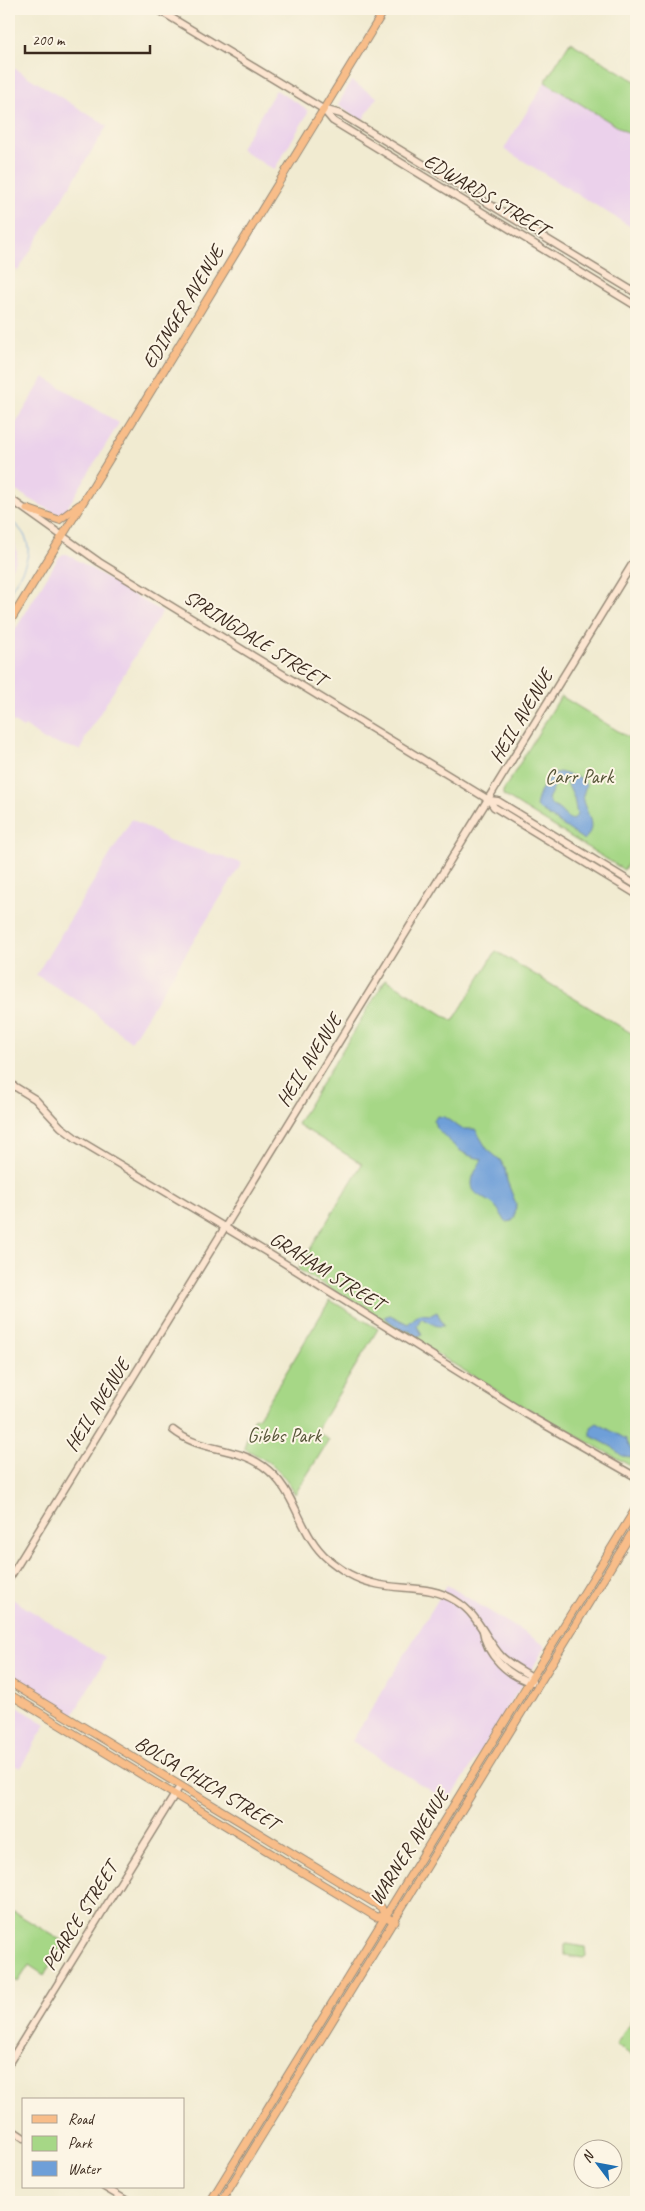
<svg xmlns="http://www.w3.org/2000/svg" width="645" height="2211" font-family="Caveat,sans-serif">
	<rect width="100%" height="100%" fill="#fcf5e5"/>
	<filter id="ink" filterUnits="userSpaceOnUse"><feTurbulence type="fractalNoise" baseFrequency=".02" numOctaves="2"/><feDisplacementMap in="SourceGraphic" scale="10" xChannelSelector="R" yChannelSelector="G"/><feConvolveMatrix kernelMatrix="1 2 1 2 8 2 1 2 1" color-interpolation-filters="sRGB"/></filter>
	<filter id="wash" filterUnits="userSpaceOnUse"><feTurbulence type="fractalNoise" baseFrequency=".0096" numOctaves="4" result="noise"/><feDisplacementMap in="SourceGraphic" scale="20" xChannelSelector="R" yChannelSelector="G"/><feGaussianBlur stdDeviation="1.12" result="paint"/><feColorMatrix in="noise" values="0 0 0 0 0 0 0 0 0 0 0 0 0 0 0 0 0 1.4 0 .05"/><feComposite in="paint" operator="in"/></filter>
	<g filter="url(#wash)">
		<rect width="100%" height="100%" fill="#f1ebd1"/>
		<g fill="#ebd1eb">
			<polygon points="9,65 107,126 18,271 9,265"/>
			<polygon points="351,81 377,97 362,121 338,105"/>
			<polygon points="545,82 636,138 636,230 504,149"/>
			<polygon points="276,90 302,106 307,110 308,113 274,170 240,149"/>
			<polygon points="44,377 119,423 64,513 60,516 9,487 9,435"/>
			<polygon points="9,531 14,539 17,553 16,561 9,572"/>
			<polygon points="63,554 67,554 162,612 86,736 81,750 44,740 25,726 23,728 9,719 9,640 59,557"/>
			<polygon points="132,819 170,841 242,863 131,1042 85,1005 36,975"/>
			<polygon points="447,1585 546,1646 450,1800 444,1799 352,1741"/>
			<polygon points="9,1597 106,1658 73,1715 9,1675"/>
			<polygon points="9,1702 46,1724 20,1768 9,1762"/>
		</g>
		<g fill="#a6d786" stroke="#708052">
			<polygon points="570,42 635,81 636,80 636,138 545,82"/>
			<polygon points="561,696 636,742 636,850 624,870 503,795 503,791"/>
			<polygon points="496,951 636,1036 636,1469 514,1401 298,1269 362,1164 297,1124 386,979 453,1021"/>
			<polygon points="330,1300 378,1329 316,1431 329,1440 295,1494 286,1479 270,1463 244,1448 253,1419 259,1417"/>
			<polygon points="9,1909 64,1942 44,1975 29,1965 18,1982 9,1977"/>
			<polygon points="567,1944 585,1947 586,1956 583,1958 565,1955 565,1945"/>
			<polygon points="636,2012 636,2058 616,2045"/>
		</g>
		<g fill="#6e9fd8" stroke="#54647b" fill-rule="evenodd">
			<path d="M 559,772 L 581,778 L 586,785 C 585,790 582,795 583,801 C 587,815 598,826 584,840 L 536,807 C 538,794 546,776 559,772 ZM 561,781 L 567,783 L 574,798 L 577,815 L 573,820 C 563,818 563,809 552,806 L 548,799 L 555,785 Z"/>
			<path d="M 437,1116 L 444,1117 L 462,1129 L 475,1129 L 487,1149 L 500,1160 L 505,1168 L 507,1181 L 516,1204 L 515,1216 L 512,1221 L 506,1222 C 502,1216 499,1210 494,1205 C 483,1195 468,1196 473,1177 C 475,1170 480,1165 482,1159 C 458,1155 453,1143 436,1128 L 434,1121 Z"/>
			<polygon points="437,1312 444,1326 438,1326 421,1318 417,1326 422,1334 416,1338 410,1331 402,1331 384,1317 390,1315 408,1324 419,1314 431,1315"/>
			<polygon points="597,1423 626,1439 632,1452 632,1457 622,1456 612,1447 591,1436 591,1427"/>
		</g>
		<g fill="none" stroke-linecap="round" stroke-linejoin="round">
			<path stroke="#6e9fd8" stroke-width="1" d="M 9,519 C 42,544 26,565 9,593"/>
		</g>
	</g>
	<g filter="url(#ink)">
		<g fill="none" stroke-linecap="round" stroke-linejoin="round">
			<g stroke="#968a78" stroke-width="9">
				<g id="secondary">
					<polyline points="157,9 323,109 341,114 636,293"/>
					<polyline points="323,109 333,121 636,306"/>
					<polyline points="9,498 99,562 489,800 494,807 636,894"/>
					<polyline points="489,800 498,801 636,885"/>
					<polyline points="9,1083 35,1099 61,1127 77,1139 268,1253 526,1414 636,1477"/>
					<path d="M 173,1430 C 200,1452 235,1446 263,1466 C 298,1491 297,1533 329,1560 C 343,1571 355,1579 372,1583 C 401,1591 430,1584 456,1601 C 478,1614 485,1638 501,1656 C 509,1664 519,1669 529,1675 L 530,1681"/>
					<polyline points="9,1579 636,558"/>
					<path d="M 483,1631 C 486,1655 509,1677 532,1682"/>
					<polyline points="9,2063 180,1786"/>
					<polyline points="9,2128 24,2138"/>
					<polyline points="104,2187 129,2202"/>
				</g>
			</g>
			<g stroke="#968a78" stroke-width="9">
				<g id="primary">
					<polyline points="27,509 59,520 79,505"/>
					<polyline points="9,623 385,9"/>
					<polyline points="9,1682 381,1907 385,1916 395,1922"/>
					<polyline points="9,1694 376,1917 385,1916"/>
					<polyline points="210,2202 636,1508"/>
					<polyline points="221,2202 636,1526"/>
				</g>
			</g>
			<use href="#secondary" stroke="#fce5d0" stroke-width="6"/>
			<use href="#primary" stroke="#f8bd89" stroke-width="7"/>
		</g>
	</g>
	<g text-anchor="middle" dominant-baseline="central" stroke-width="4" stroke-linejoin="round" paint-order="stroke">
		<g font-size="20" fill="#3b2a1e" stroke="#fcf5e5">
			<text transform="translate(486 195) rotate(31)">EDWARDS STREET</text>
			<text transform="translate(183 307) rotate(-59)">EDINGER AVENUE</text>
			<text transform="translate(255 638) rotate(32)">SPRINGDALE STREET</text>
			<text transform="translate(521 716) rotate(-59)">HEIL AVENUE</text>
			<text transform="translate(309 1060) rotate(-58)">HEIL AVENUE</text>
			<text transform="translate(327 1271) rotate(32)">GRAHAM STREET</text>
			<text transform="translate(97 1405) rotate(-58)">HEIL AVENUE</text>
			<text transform="translate(207 1783) rotate(31)">BOLSA CHICA STREET</text>
			<text transform="translate(409 1847) rotate(-58)">WARNER AVENUE</text>
			<text transform="translate(80 1916) rotate(-58)">PEARCE STREET</text>
		</g>
		<g font-size="20" fill="#565538" stroke="#fcf5e5">
			<text x="579" y="776">Carr Park</text>
			<text x="284" y="1435">Gibbs Park</text>
		</g>
	</g>
	<rect width="645" height="2211" fill="none" stroke="#fcf5e5" stroke-width="30"/>
	<rect x="22" y="2098" width="162" height="90" fill="#fcf5e5" stroke="#afa495"/>
	<rect x="32" y="2115" width="25" height="8" fill="#f8bd89" stroke="#afa495"/>
	<text x="68" y="2124" font-size="15" fill="#3b2a1e">Road</text>
	<rect x="32" y="2136" width="25" height="15" fill="#a6d786" stroke="#afa495"/>
	<text x="68" y="2148" font-size="15" fill="#3b2a1e">Park</text>
	<rect x="32" y="2161" width="25" height="15" fill="#6e9fd8" stroke="#afa495"/>
	<text x="68" y="2174" font-size="15" fill="#3b2a1e">Water</text>
	<g transform="translate(598 2164) rotate(302)"><circle r="24" fill="#fcf5e5" stroke="#afa495"/>
	<path d="M0-4L9 19L0 12L-9 19Z" fill="#1f6fb2"/>
	<text y="-8" font-size="14" font-weight="bold" text-anchor="middle" fill="#3b2a1e">N</text>
	</g>
	<path d="M25 45v8h125v-8" fill="none" stroke="#3b2a1e" stroke-width="2.5"/>
	<text x="32" y="45" font-size="15" fill="#3b2a1e" stroke="#fcf5e5" stroke-width="4" paint-order="stroke">200 m</text>
</svg>
